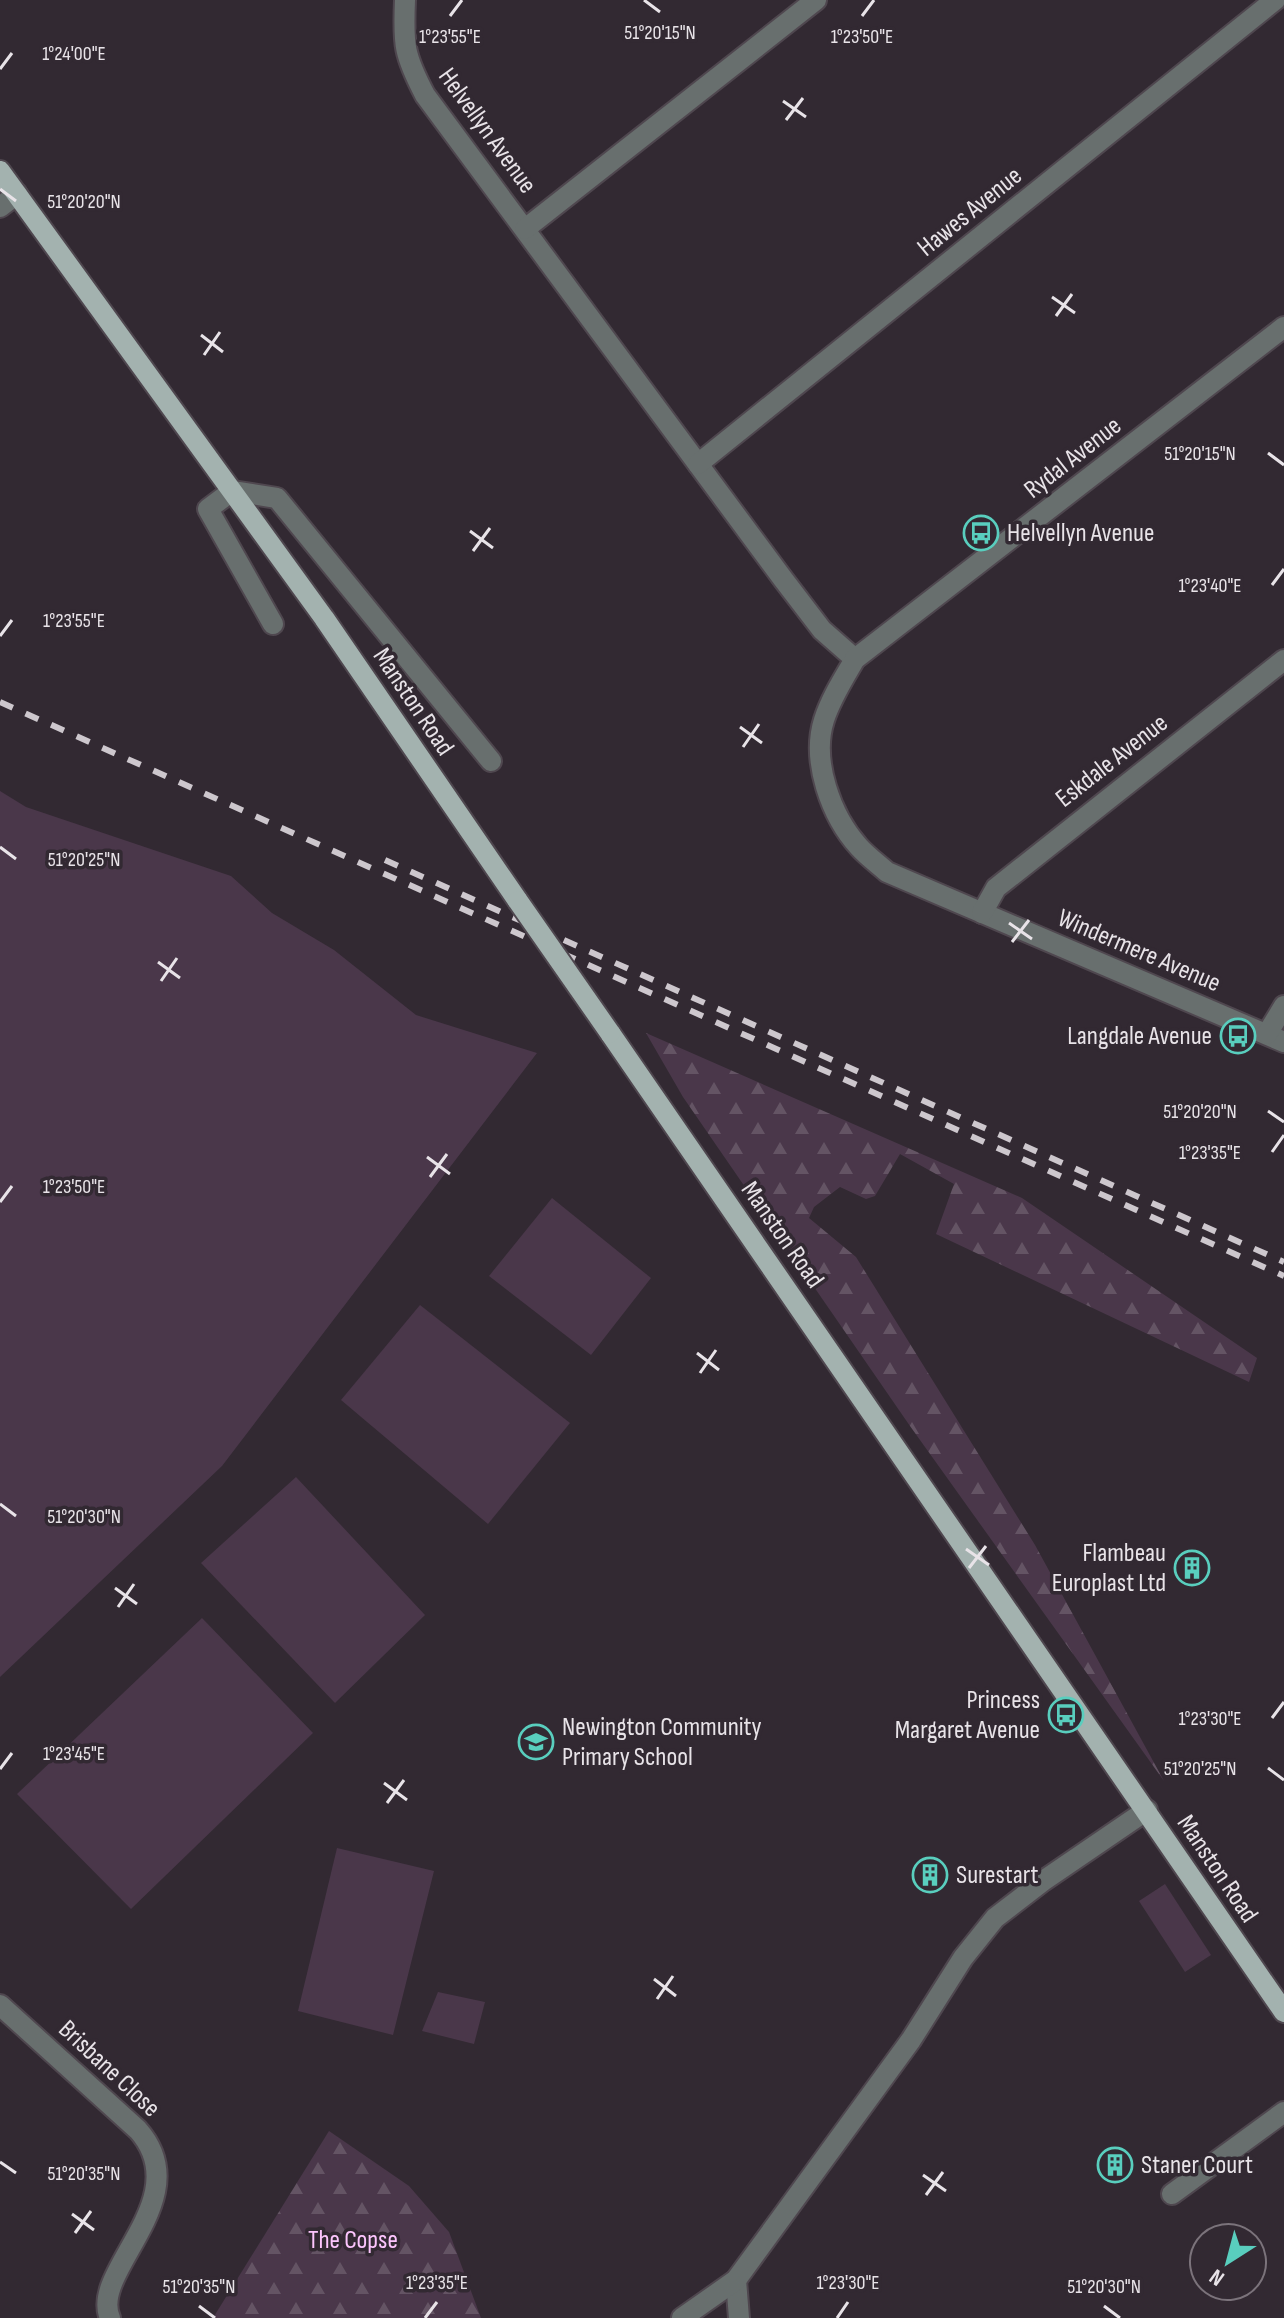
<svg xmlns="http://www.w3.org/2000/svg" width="1284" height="2318" font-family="'Sofia Sans Condensed',sans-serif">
	<defs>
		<pattern id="forest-firs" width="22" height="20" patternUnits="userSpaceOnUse" patternTransform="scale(2)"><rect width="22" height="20" fill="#4a374a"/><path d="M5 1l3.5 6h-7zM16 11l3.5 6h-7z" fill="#645464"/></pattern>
	</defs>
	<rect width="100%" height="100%" fill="#322932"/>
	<g fill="url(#forest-firs)">
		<polygon points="646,1033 1022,1198 1257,1358 1249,1382 936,1234 954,1184 900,1154 875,1196 866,1199 840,1187 814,1207 809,1218 856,1257 1035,1545 1164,1781 910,1426 683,1097"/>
		<polygon points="329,2131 409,2186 449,2232 481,2318 213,2318"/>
	</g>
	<g fill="#4a374a">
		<polygon points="0,791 26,807 231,876 272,913 334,950 416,1015 537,1053 222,1466 0,1677"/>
		<polygon points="552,1198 651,1278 591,1355 489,1276"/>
		<polygon points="420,1305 570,1423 488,1524 341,1400"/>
		<polygon points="296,1477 425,1615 335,1703 201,1563"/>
		<polygon points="202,1618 313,1733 131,1909 17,1794"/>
		<polygon points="337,1848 434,1871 393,2035 298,2011"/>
		<polygon points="1165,1884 1211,1955 1185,1972 1139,1901"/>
		<polygon points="438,1992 485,2002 474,2044 422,2031"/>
	</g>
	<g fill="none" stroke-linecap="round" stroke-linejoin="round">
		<g stroke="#4f474f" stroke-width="24">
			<g id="minor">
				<path d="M 405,0 C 403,45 404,55 425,95 L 783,579 L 822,630 L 855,659"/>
				<polyline points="0,207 17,194"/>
				<polyline points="525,229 816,0"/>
				<path d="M 1284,327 L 855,659 C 844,678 831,698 824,720 C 811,761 831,816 859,847 C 867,856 878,864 887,872 L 1284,1042"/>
				<polyline points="698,464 1275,0"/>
				<polyline points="273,624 208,509 232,491 277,498 491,761"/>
				<polyline points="982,913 996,888 1284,660"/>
				<polyline points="1267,1034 1284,1006"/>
				<path d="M 0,2005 L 138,2130 C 199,2199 89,2271 110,2318"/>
				<polyline points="1172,2194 1284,2112"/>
				<polyline points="736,2280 739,2318"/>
				<polyline points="682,2318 736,2280 911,2040 963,1958 995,1918 1043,1881 1147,1810"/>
			</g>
		</g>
		<g stroke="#4f474f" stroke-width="24">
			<g id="major">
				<polyline points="0,171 324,618 518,901"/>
				<polyline points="610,1033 1284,2012"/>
			</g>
		</g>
		<use href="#minor" stroke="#686f6e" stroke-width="20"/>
		<use href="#major" stroke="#a3b2af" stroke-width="20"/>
		<g stroke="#cdc7cd" stroke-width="6" stroke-dasharray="14 14" stroke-linecap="butt">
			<polyline points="0,702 1284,1276"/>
			<polyline points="385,860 1284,1262"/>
		</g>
		<g stroke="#4f474f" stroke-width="24" stroke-linecap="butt">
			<polyline id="major-bridge" points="518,901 610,1033"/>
		</g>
		<use href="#major-bridge" stroke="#a3b2af" stroke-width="20"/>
	</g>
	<path fill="none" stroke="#e8e3e8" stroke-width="3" d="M 644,0 L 660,12M 450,16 L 462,0M 862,16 L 874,0M 0,69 L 12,53M 783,101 L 806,117M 786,120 L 803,98M 0,189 L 16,201M 1052,297 L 1075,313M 1056,316 L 1072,294M 201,335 L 223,352M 204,355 L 220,332M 1268,453 L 1284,465M 470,531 L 493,548M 473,551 L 490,528M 1272,585 L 1284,569M 0,636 L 12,620M 740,727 L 762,743M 743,747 L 759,724M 0,847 L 16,859M 1009,923 L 1032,939M 1012,942 L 1029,920M 158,962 L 180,978M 161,981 L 177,958M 1268,1111 L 1284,1122M 1272,1152 L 1284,1135M 427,1157 L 450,1174M 430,1177 L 447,1154M 0,1202 L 12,1186M 697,1353 L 719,1370M 700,1373 L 716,1350M 0,1504 L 16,1516M 966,1549 L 989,1565M 969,1568 L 986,1546M 115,1588 L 137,1604M 118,1607 L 134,1584M 1272,1718 L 1284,1702M 1268,1768 L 1284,1780M 0,1769 L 12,1753M 384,1783 L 407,1800M 387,1803 L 404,1780M 654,1979 L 676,1996M 657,1999 L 673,1976M 0,2162 L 16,2173M 923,2175 L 946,2191M 926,2195 L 943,2172M 72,2214 L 94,2230M 75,2233 L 91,2211M 199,2306 L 215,2318M 1104,2306 L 1120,2318M 425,2318 L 437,2302M 837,2318 L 848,2302"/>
	<defs>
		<g id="bus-ring" transform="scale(1.8)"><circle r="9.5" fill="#322932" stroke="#59cebe" stroke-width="1.5"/><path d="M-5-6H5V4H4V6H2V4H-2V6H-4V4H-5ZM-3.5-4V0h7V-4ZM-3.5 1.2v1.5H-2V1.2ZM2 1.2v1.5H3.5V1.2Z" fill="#59cebe"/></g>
		<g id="building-ring" transform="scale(1.8)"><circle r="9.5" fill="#322932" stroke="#59cebe" stroke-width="1.5"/><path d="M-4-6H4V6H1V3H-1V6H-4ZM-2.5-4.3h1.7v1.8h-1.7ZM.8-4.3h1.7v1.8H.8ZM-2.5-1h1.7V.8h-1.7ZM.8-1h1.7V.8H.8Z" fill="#59cebe"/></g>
		<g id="school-ring" transform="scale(1.8)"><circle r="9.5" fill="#322932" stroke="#59cebe" stroke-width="1.5"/><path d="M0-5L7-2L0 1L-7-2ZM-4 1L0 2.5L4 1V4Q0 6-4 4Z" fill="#59cebe"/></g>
	</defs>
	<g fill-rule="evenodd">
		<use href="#bus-ring" x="981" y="533"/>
		<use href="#bus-ring" x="1238" y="1036"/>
		<use href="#building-ring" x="1192" y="1568"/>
		<use href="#bus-ring" x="1066" y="1715"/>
		<use href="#school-ring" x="536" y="1742"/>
		<use href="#building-ring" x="930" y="1875"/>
		<use href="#building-ring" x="1115" y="2165"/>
	</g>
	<g text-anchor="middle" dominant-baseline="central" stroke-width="7" stroke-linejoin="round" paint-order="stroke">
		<g font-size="26" fill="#e8e3e8" stroke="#322932">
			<text transform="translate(487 131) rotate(54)">Helvellyn Avenue</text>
			<text transform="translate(970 212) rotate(-39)">Hawes Avenue</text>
			<text transform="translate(1073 458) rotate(-38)">Rydal Avenue</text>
			<text transform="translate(413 702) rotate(56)">Manston Road</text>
			<text transform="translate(1112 761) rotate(-38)">Eskdale Avenue</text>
			<text transform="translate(1139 951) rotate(23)">Windermere Avenue</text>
			<text transform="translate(782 1235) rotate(55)">Manston Road</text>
			<text transform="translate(1217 1869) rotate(56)">Manston Road</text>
			<text transform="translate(109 2069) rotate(43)">Brisbane Close</text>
		</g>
		<g font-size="26" fill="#e8e3e8" stroke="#322932" text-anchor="start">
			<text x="1007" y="533">Helvellyn Avenue</text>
			<text x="1212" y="1036" text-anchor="end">Langdale Avenue</text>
			<text x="1166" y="1553" text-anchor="end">Flambeau<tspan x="1166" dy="30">Europlast Ltd</tspan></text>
			<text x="1040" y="1700" text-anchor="end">Princess<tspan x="1040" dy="30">Margaret Avenue</tspan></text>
			<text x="562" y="1727">Newington Community<tspan x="562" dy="30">Primary School</tspan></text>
			<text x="956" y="1875">Surestart</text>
			<text x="1141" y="2165">Staner Court</text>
		</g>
		<g font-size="26" fill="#fcc5fd" stroke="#322932">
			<text x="353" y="2240">The Copse</text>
		</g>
	</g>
	<g font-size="20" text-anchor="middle" fill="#e8e3e8" stroke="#322932" stroke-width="7" stroke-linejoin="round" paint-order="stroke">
		<text x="660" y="39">51°20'15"N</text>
		<text x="450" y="43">1°23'55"E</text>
		<text x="862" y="43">1°23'50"E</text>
		<text x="74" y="60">1°24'00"E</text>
		<text x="84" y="208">51°20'20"N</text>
		<text x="1200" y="460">51°20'15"N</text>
		<text x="1210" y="592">1°23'40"E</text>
		<text x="74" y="627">1°23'55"E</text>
		<text x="84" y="866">51°20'25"N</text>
		<text x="1200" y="1118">51°20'20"N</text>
		<text x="1210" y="1159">1°23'35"E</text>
		<text x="74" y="1193">1°23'50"E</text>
		<text x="84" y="1523">51°20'30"N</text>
		<text x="1210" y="1725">1°23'30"E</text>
		<text x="74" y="1760">1°23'45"E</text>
		<text x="1200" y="1775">51°20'25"N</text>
		<text x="84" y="2180">51°20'35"N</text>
		<text x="437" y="2289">1°23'35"E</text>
		<text x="848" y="2289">1°23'30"E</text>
		<text x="199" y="2293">51°20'35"N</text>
		<text x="1104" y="2293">51°20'30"N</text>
	</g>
	<g transform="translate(1228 2262) rotate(216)"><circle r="38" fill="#322932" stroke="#7b737b" stroke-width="2"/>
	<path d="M0-6L14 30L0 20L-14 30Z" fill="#59cebe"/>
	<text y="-12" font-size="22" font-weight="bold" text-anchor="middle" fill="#e8e3e8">N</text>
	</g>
</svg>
